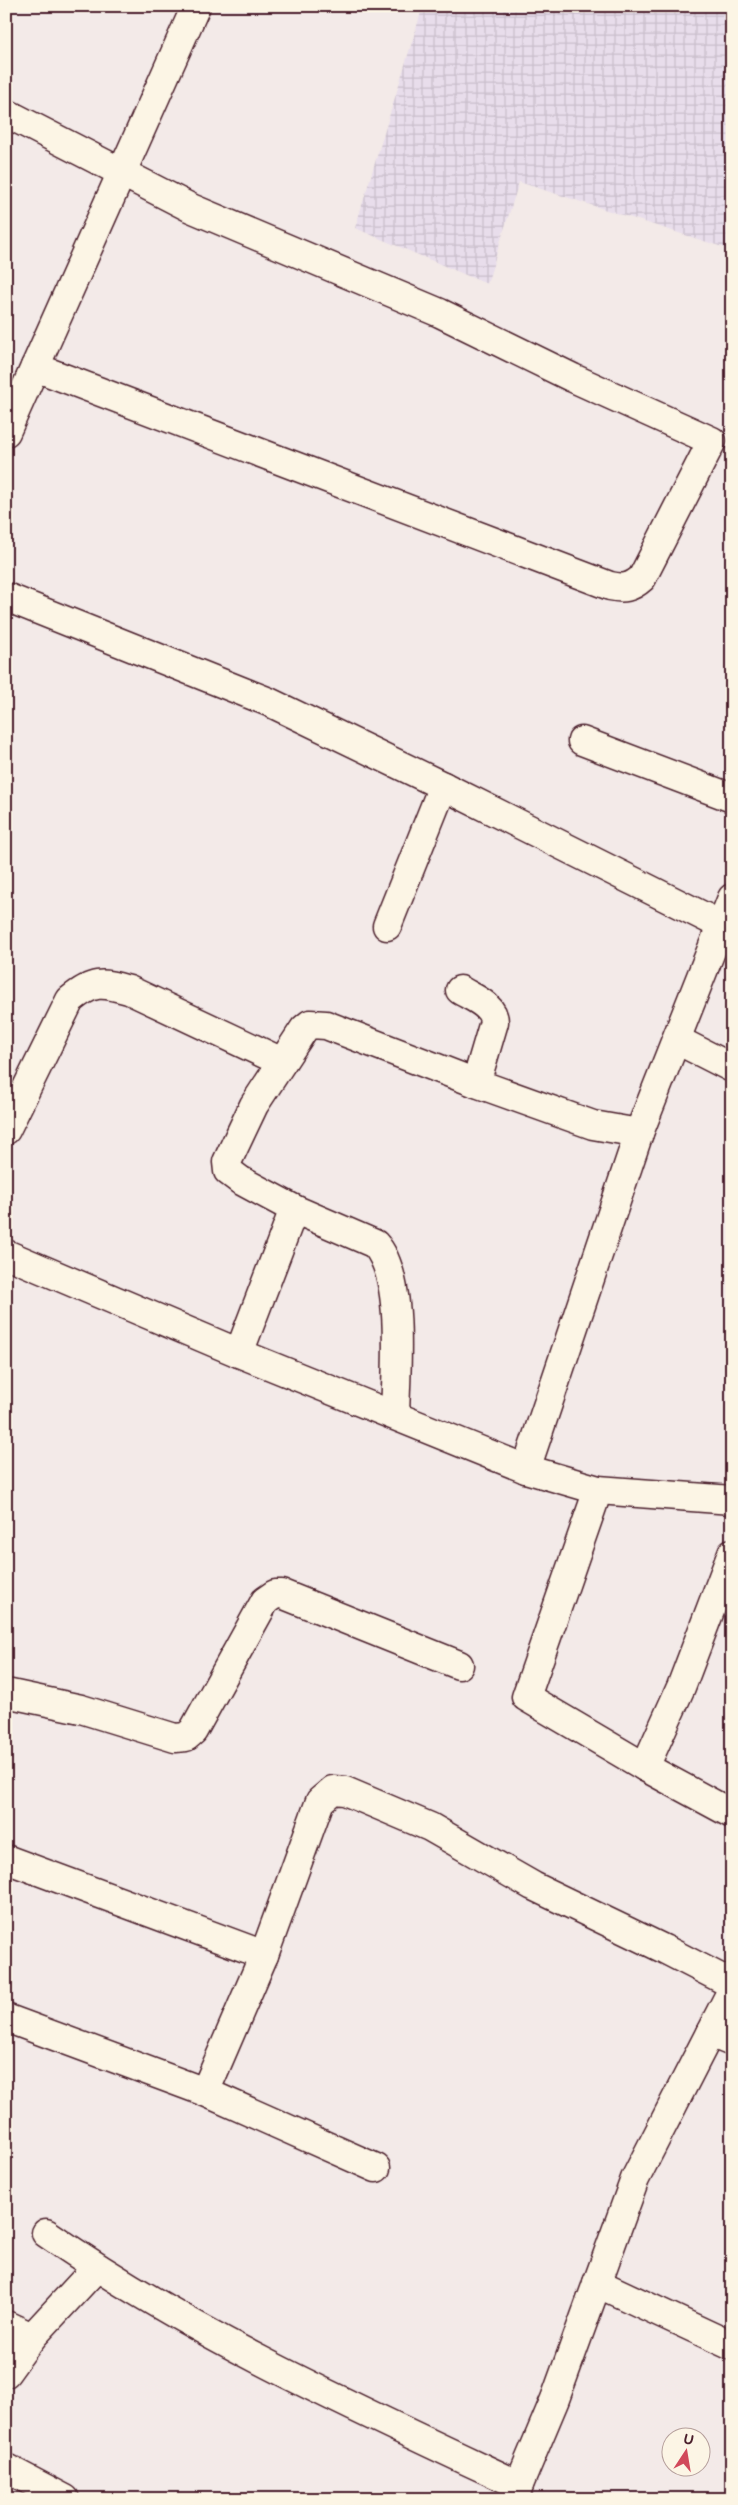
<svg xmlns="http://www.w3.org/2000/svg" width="738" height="2505" font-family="'Balsamiq Sans',sans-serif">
	<defs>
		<pattern id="industrial-grid" width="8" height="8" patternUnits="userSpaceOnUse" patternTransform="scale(1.25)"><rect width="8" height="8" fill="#e8ddeb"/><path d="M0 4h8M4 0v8" fill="none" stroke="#c8bdca"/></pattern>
	</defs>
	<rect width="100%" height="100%" fill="#f3eae8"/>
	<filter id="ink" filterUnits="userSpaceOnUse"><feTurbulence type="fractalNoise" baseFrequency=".02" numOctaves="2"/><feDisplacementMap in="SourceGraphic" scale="10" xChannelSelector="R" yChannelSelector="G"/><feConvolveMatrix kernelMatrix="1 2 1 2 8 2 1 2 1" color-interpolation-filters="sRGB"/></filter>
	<g filter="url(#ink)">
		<polygon fill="url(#industrial-grid)" points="423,6 732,6 732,250 519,182 487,284 355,228"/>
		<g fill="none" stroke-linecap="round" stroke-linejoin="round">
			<g stroke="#4a1f2b" stroke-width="31">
				<g id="minor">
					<path d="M 6,113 L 191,208 L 440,313 L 573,378 L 712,441 L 642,578 C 631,588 623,589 610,586 L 35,367"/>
					<polyline points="6,432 196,6"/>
					<polyline points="6,597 269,702 443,786 721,925"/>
					<polyline points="582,741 732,798"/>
					<polyline points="387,926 443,786"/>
					<path d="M 460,990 C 473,998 494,1005 494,1022 L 476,1083 L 593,1125 L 639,1133"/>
					<polyline points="677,1040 732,1068"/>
					<path d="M 6,1130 L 70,1000 C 93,981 101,982 129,990 L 282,1062"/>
					<polyline points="6,1254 239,1353 526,1469 598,1490 732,1500"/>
					<polyline points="239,1353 294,1209"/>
					<path d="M 395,1415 C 396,1371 405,1277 375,1244 L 294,1209 L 240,1180 L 228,1171 L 227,1162 L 254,1105 L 304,1029 L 310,1024 L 326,1025 L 476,1083"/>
					<polyline points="526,1469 639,1133 732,898"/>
					<polyline points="598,1490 526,1697 645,1767 681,1687 732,1553"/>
					<polyline points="6,1693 81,1709 175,1738 186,1737 193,1731 265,1601 275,1594 282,1594 459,1665"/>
					<polyline points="645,1767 732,1814"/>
					<polyline points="6,1859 264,1955"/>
					<polyline points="6,2018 205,2092"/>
					<polyline points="710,2033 732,2042"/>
					<polyline points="376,2168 205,2092 264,1955 320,1801 333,1790 345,1791 430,1827 533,1886 664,1949 732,1984"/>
					<path d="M 46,2233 C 193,2335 357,2409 519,2485"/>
					<polyline points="597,2283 732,2346"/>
					<polyline points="6,2325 32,2337 6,2373"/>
					<polyline points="32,2337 96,2268"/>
					<polyline points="6,2468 65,2499"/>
					<polyline points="513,2499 555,2399 635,2179 732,1990"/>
				</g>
			</g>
			<use href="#minor" stroke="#fcf5e5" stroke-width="28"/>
		</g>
	</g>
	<rect width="738" height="2505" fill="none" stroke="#fcf5e5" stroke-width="25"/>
	<rect x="12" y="12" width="713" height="2480" fill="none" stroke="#4a1f2b" stroke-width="2" filter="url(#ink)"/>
	<g transform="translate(686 2452) rotate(12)"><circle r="24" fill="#fcf5e5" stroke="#b59f9b"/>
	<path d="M0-4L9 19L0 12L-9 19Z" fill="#d1495b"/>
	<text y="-8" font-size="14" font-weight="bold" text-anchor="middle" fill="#4a1f2b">U</text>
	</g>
</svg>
